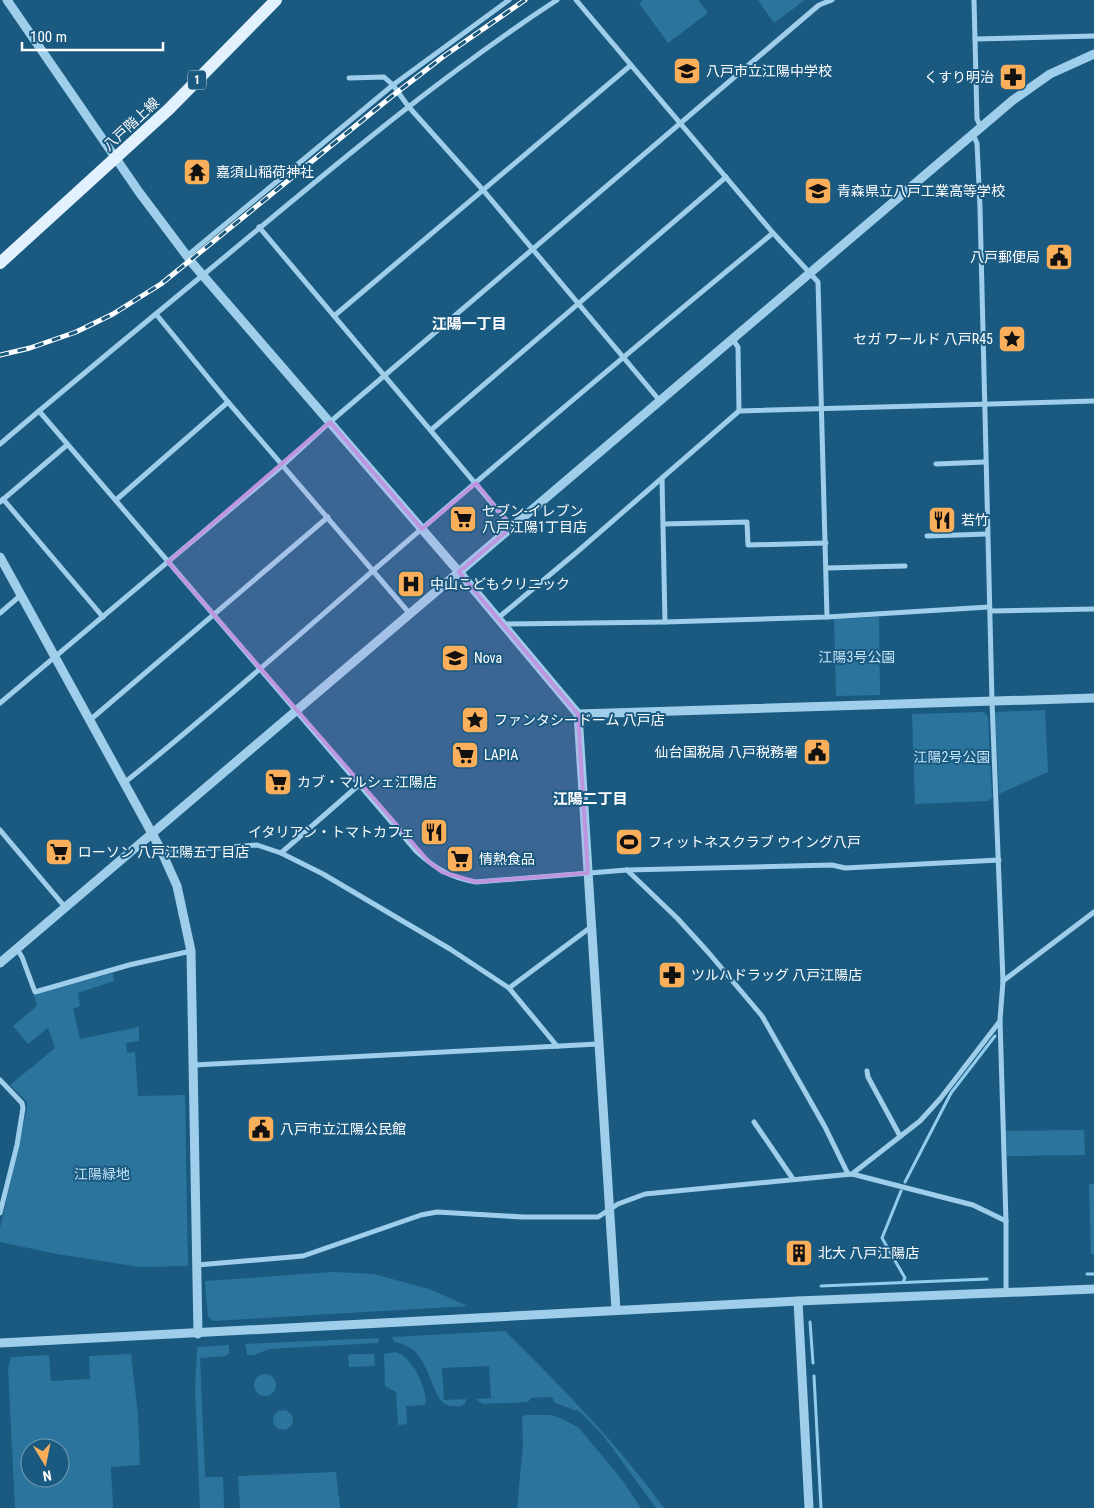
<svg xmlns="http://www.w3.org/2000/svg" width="1094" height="1508" font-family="'Roboto Condensed','Noto Sans JP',sans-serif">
	<rect width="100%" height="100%" fill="#1b5a80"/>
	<g fill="#2a749d" fill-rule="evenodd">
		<polygon points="643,0 698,0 708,13 668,43 639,3"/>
		<polygon points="758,0 805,0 774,23"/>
		<polygon points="879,617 880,695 836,696 834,619"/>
		<polygon points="1045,710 1048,772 999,794 995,712"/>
		<polygon points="984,712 988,717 992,798 988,801 915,804 912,714"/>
		<polygon points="113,973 114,981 78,993 80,1006 73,1009 80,1039 139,1027 139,1041 126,1043 127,1053 135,1052 138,1096 185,1095 188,1266 140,1267 57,1254 0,1242 0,1228 27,1108 27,1102 10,1085 55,1048 48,1028 28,1044 13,1026 37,1006 34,995"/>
		<polygon points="1084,1130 1085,1155 1007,1156 1006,1131"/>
		<polygon points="1089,1184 1094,1184 1094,1254 1091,1254"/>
		<polygon points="333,1272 374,1274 429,1289 468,1306 213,1321 208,1317 205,1281"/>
		<path d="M 505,1331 C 562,1387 617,1443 664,1508 L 656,1508 L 602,1434 L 580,1412 L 555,1403 L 552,1397 L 531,1398 L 528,1402 L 483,1404 L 479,1402 L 477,1399 L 491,1398 L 489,1366 L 442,1368 L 444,1400 L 466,1399 L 466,1402 L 462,1406 C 457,1406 451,1407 447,1405 C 440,1402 438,1396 435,1390 C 425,1367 421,1346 394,1342 L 392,1337 Z"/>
		<polygon points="379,1338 378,1343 269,1349 254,1355 247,1355 245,1344"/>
		<polygon points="229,1345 229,1353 226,1356 200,1358 205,1477 223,1477 224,1508 200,1508 195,1389 197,1347"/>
		<path d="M 396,1352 C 412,1357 426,1386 426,1403 L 424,1405 L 406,1406 L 407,1424 L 398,1425 L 396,1392 L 385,1386 L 384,1354 Z"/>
		<path d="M 131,1354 L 138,1415 L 140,1465 L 111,1467 L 113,1508 L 15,1508 L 8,1369 L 11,1357 L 49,1355 L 51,1381 L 90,1379 L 89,1356 ZM 30,1448 L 60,1448 L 60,1478 L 30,1478 Z"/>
		<polygon points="351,1354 374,1354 375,1366 349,1367 348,1356"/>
		<circle cx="265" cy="1385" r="11"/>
		<circle cx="283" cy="1420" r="10"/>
		<polygon points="526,1415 551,1415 563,1419 579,1428 620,1477 641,1508 517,1508 523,1446 522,1417"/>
		<polygon points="336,1472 340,1508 240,1508 238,1476"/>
	</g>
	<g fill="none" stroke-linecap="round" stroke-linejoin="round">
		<g stroke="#91ccec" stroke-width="3">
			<polyline points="905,1182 951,1093 995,1036"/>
			<polyline points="901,1191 882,1238 905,1278 903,1282"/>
			<polyline points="1087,1274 1094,1274"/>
			<polyline points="821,1286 987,1279"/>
			<polyline points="810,1322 813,1363"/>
			<polyline points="814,1376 821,1508"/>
		</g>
		<g stroke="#9eceea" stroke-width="5">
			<polyline points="576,0 773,233 818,282 827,617"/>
			<polyline points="974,0 977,119 981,128"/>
			<polyline points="975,39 1094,36"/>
			<polyline points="349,78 384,77 393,85 408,106 483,190 660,401"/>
			<polyline points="973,135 977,143 980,208 992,701 1003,981 1000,1020 1006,1221 1006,1292"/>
			<polyline points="259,227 512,527"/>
			<polyline points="187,256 393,85 509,0"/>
			<polyline points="156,314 228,402 410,614"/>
			<polyline points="334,316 631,65"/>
			<polyline points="733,340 738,347 739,411"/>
			<path d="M 39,411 L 417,852 C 436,869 451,878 476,882 L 627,870 L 832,865 L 845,868 L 999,860"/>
			<polyline points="431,430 726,177"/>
			<path d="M 0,444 C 67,387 135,331 203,275 C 318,180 431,82 557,0"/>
			<polyline points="936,464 985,462"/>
			<polyline points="662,478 665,622"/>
			<polyline points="3,499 103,617"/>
			<polyline points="116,500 228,402"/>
			<polyline points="0,502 67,445"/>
			<polyline points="663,524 747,522 748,545 826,543"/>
			<polyline points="927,536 987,534"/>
			<polyline points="827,568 905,566"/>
			<polyline points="990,611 1094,609"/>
			<polyline points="0,613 21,595"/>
			<polyline points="498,618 577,552 739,411 1094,401"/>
			<polyline points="503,624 665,622 827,617 989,607"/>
			<polyline points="0,703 283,465 330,422 819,5 832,0"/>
			<polyline points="90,720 328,517"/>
			<path d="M 124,783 C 220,706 311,624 404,544 C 526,439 649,335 773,233"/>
			<polyline points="0,830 65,907"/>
			<polyline points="162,852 257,845 281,853 323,874 450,949 509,988 557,1046"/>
			<polyline points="281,853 360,784"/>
			<polyline points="627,870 677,918 708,952 762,1016 825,1127 848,1174"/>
			<polyline points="17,949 22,957 35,992 129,965 191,951"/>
			<polyline points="1003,981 1094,912"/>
			<polyline points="509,988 591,927"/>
			<polyline points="194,1065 598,1044"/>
			<polyline points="867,1071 868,1077 900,1136"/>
			<polyline points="0,1080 22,1103 23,1108 17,1145 0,1213"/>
			<polyline points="754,1122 793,1179"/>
			<polyline points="852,1174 920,1121 940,1099 1000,1021"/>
			<polyline points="197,1265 303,1256 421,1215 437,1212 523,1217 598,1217 618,1204 645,1194 852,1174 973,1205 1006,1221"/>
		</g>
		<g stroke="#9eceea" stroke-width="9">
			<polyline points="7,0 139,192 193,264 459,572 578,714 616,1310"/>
			<polyline points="0,557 160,848 177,886 191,951 198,1334"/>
			<polyline points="578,714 1094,698"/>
			<polyline points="0,963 1013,100 1050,74 1094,54"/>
			<polyline points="798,1301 809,1508"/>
			<polyline points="0,1343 798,1301 1094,1289"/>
		</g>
		<polyline stroke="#e1f2fe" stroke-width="12" points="0,263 169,109 276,0"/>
		<g stroke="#fff" stroke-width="5">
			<polyline id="rail" points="0,355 30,348 76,332 113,314 161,284 391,97 444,56 525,0"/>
		</g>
		<use href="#rail" stroke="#1b5a80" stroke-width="3" stroke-dasharray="9" stroke-linecap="butt"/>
	</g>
	<path fill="#bd96df" fill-opacity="0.2" stroke="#bd96df" stroke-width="4" stroke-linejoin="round" d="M 330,422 L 422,529 L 476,483 L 512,527 L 459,572 L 578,714 L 588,873 L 476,882 L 442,872 L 429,862 L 168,562 Z"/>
	<defs>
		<g id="school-square" transform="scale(1.4375)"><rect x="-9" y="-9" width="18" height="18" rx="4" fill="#fcaf5a" stroke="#1b5a80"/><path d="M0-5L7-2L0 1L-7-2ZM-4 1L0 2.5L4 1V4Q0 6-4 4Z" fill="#111"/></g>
		<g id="pharmacy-square" transform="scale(1.4375)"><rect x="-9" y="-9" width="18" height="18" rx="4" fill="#fcaf5a" stroke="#1b5a80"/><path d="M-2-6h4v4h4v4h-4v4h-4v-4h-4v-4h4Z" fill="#111"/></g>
		<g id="temple-square" transform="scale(1.4375)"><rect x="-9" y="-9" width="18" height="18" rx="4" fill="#fcaf5a" stroke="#1b5a80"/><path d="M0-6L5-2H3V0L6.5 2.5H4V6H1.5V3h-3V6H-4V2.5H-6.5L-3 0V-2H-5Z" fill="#111"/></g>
		<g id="civic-square" transform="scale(1.4375)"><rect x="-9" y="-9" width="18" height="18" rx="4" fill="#fcaf5a" stroke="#1b5a80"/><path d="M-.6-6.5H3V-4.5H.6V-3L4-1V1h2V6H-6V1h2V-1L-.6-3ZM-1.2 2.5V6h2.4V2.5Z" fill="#111"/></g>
		<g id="sight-square" transform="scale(1.4375)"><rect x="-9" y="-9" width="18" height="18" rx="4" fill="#fcaf5a" stroke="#1b5a80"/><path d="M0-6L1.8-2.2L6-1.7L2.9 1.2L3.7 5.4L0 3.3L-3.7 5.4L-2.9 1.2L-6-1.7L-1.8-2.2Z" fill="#111"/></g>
		<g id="supermarket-square" transform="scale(1.4375)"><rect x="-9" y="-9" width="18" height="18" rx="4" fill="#fcaf5a" stroke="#1b5a80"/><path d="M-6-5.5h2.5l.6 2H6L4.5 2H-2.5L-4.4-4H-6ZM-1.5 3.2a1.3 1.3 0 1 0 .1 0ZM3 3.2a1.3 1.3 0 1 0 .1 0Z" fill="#111"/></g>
		<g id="restaurant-square" transform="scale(1.4375)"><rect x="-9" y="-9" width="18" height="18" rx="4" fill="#fcaf5a" stroke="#1b5a80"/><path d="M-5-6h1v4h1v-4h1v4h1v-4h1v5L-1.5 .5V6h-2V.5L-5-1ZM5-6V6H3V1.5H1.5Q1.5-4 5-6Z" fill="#111"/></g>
		<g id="hospital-square" transform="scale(1.4375)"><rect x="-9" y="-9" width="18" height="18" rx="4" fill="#fcaf5a" stroke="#1b5a80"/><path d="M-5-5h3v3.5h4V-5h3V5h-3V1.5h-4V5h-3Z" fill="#111"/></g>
		<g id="stadium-square" transform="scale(1.4375)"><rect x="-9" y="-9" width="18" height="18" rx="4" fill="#fcaf5a" stroke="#1b5a80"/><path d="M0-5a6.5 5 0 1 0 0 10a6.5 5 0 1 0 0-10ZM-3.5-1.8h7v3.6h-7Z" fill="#111"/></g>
		<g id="building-square" transform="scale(1.4375)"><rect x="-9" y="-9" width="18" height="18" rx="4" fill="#fcaf5a" stroke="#1b5a80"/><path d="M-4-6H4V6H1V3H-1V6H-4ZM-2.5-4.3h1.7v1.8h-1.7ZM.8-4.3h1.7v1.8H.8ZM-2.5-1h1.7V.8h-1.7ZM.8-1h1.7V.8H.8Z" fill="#111"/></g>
	</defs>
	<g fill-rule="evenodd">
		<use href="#school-square" x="687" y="71"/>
		<use href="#pharmacy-square" x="1013" y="77"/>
		<use href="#temple-square" x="197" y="172"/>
		<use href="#school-square" x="818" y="191"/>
		<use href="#civic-square" x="1059" y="257"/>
		<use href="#sight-square" x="1012" y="339"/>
		<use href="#supermarket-square" x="463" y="519"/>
		<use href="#restaurant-square" x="942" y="520"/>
		<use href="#hospital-square" x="411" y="584"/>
		<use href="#school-square" x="455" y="658"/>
		<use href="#sight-square" x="475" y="720"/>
		<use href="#civic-square" x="817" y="752"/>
		<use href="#supermarket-square" x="465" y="755"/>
		<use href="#supermarket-square" x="278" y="782"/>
		<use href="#restaurant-square" x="434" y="832"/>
		<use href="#stadium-square" x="629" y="842"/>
		<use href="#supermarket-square" x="59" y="852"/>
		<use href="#supermarket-square" x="460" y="859"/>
		<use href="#pharmacy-square" x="672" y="975"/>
		<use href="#civic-square" x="261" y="1129"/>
		<use href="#building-square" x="799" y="1253"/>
	</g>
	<g text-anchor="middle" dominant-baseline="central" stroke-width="4" stroke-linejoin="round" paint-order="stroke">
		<rect fill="#1b5a80" stroke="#bbced9" stroke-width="1" x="188" y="70.5" width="18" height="19" rx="4"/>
		<g font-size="12" font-weight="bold" fill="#fff">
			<text x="197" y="80">1</text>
		</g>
		<g font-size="14" fill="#fff" stroke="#1b5a80" text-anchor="start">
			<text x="706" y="71">八戸市立江陽中学校</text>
			<text x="994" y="77" text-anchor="end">くすり明治</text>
			<text x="216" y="172">嘉須山稲荷神社</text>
			<text x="837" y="191">青森県立八戸工業高等学校</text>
			<text x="1040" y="257" text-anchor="end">八戸郵便局</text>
			<text x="993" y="339" text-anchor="end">セガ ワールド 八戸R45</text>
			<text x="482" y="511">セブン-イレブン<tspan x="482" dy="16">八戸江陽1丁目店</tspan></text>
			<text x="961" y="520">若竹</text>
			<text x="430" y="584">中山こどもクリニック</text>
			<text x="474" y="658">Nova</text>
			<text x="494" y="720">ファンタシードーム 八戸店</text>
			<text x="798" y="752" text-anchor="end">仙台国税局 八戸税務署</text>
			<text x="484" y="755">LAPIA</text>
			<text x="297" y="782">カブ・マルシェ江陽店</text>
			<text x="415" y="832" text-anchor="end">イタリアン・トマトカフェ</text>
			<text x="648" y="842">フィットネスクラブ ウイング八戸</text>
			<text x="78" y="852">ローソン 八戸江陽五丁目店</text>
			<text x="479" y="859">情熱食品</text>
			<text x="691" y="975">ツルハドラッグ 八戸江陽店</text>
			<text x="280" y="1129">八戸市立江陽公民館</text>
			<text x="818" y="1253">北大 八戸江陽店</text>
		</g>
		<g font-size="14" fill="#fff" stroke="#1b5a80">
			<text transform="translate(131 124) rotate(-43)">八戸階上線</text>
		</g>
		<g font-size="14" fill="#c2e4f7" stroke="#1b5a80">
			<text x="857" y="657">江陽3号公園</text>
			<text x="952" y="757">江陽2号公園</text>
			<text x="102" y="1174">江陽緑地</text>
		</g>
		<g font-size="15" font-weight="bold" fill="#fff" stroke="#1b5a80">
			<text x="469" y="324">江陽一丁目</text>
			<text x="590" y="799">江陽二丁目</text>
		</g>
	</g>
	<g transform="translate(45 1463) rotate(170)"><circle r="24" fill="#1b5a80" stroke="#769cb3"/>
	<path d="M0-4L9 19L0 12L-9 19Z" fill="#fcaf5a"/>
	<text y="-8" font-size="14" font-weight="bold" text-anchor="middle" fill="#ffffff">N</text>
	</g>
	<path d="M22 42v8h141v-8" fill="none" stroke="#ffffff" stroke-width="2.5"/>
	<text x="30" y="42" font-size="15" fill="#ffffff" stroke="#1b5a80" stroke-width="4" paint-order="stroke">100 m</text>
</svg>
